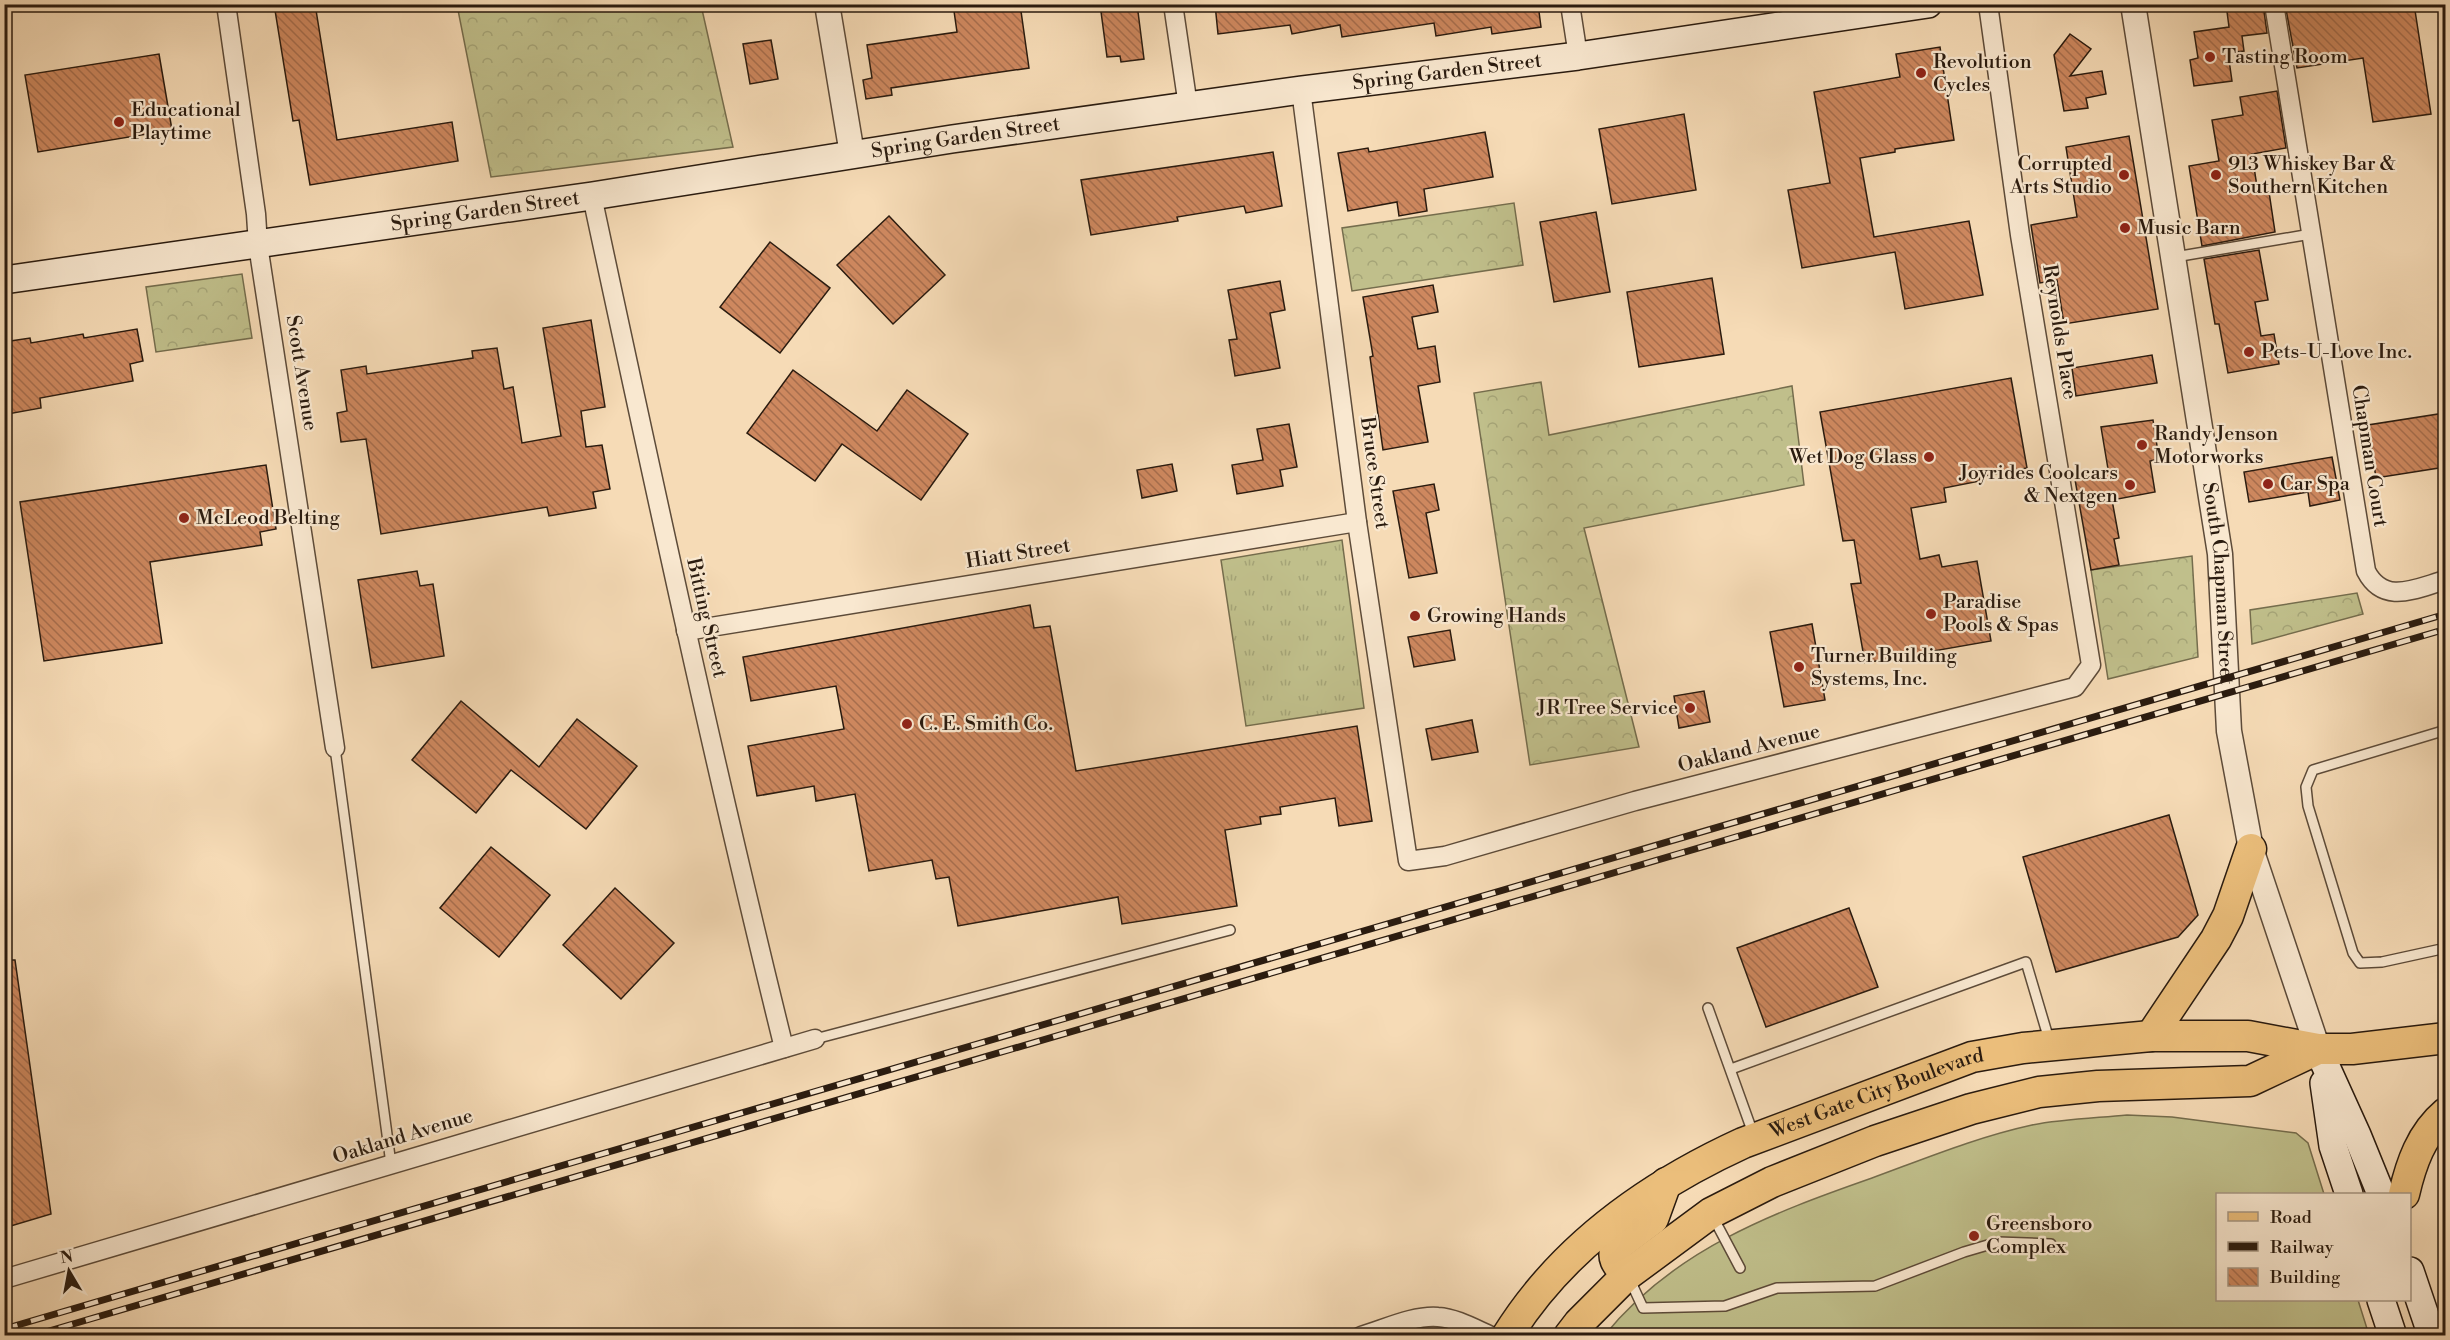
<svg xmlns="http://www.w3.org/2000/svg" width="2450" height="1340" font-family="'Libre Bodoni',serif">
	<defs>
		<pattern id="grass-tufts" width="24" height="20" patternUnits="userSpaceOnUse" patternTransform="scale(1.5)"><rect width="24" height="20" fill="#c0bf8b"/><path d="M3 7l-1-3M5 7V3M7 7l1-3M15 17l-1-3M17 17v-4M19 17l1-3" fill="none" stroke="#a5a477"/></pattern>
		<pattern id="forest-crowns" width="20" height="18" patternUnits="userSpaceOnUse" patternTransform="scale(1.5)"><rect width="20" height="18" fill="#c0bf8b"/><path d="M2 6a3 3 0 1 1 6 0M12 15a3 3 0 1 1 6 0" fill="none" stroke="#a5a477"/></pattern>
		<pattern id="building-back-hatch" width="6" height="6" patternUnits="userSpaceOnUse" patternTransform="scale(1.5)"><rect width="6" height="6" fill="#ce885f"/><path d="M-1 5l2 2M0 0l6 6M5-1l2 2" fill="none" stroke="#a76e4d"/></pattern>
	</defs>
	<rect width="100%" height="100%" fill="#f6dbb6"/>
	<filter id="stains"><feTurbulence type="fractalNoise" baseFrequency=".00333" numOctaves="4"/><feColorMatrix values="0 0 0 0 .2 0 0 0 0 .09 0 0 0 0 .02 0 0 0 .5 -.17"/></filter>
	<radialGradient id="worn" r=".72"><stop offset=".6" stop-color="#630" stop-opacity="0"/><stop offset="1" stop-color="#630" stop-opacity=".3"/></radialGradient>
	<polygon fill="url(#grass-tufts)" stroke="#756d4d" stroke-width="1.5" points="1342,540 1364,708 1246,726 1221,560"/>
	<g fill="url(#forest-crowns)" stroke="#756d4d" stroke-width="1.5">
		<polygon points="457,5 701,5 733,147 491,177"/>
		<polygon points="1514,203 1523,265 1352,291 1342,228"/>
		<polygon points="242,274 252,338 156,352 146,287"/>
		<polygon points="1541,382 1549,435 1792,386 1804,485 1584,528 1639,747 1530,765 1474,393"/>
		<polygon points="2192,556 2198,657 2108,679 2091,570"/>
		<polygon points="2357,593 2363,614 2252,644 2250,610"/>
	</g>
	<path fill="#c0bf8b" stroke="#756d4d" stroke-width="1.5" d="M 2127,1115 L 2172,1117 L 2296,1133 L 2308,1143 L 2324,1194 L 2218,1194 L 2218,1300 L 2358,1300 L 2369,1335 L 1604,1336 C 1673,1250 1772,1213 1872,1178 C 1924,1159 1977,1137 2032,1125 C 2063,1119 2096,1118 2127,1115 Z"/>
	<g fill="url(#building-back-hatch)" stroke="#2a1b0f" stroke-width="1.5">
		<polygon points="274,4 315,4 337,140 452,122 458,161 310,185 299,120 293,121"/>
		<polygon points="953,4 1020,4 1029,68 891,88 892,95 866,99 863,80 872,78 867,45 957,32"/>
		<polygon points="1100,4 1137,4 1144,59 1121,62 1120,56 1107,57"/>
		<polygon points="1215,4 1538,4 1541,27 1492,34 1491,27 1436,36 1434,23 1342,37 1340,25 1292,34 1290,25 1218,34"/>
		<polygon points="2226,4 2263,4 2267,33 2242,36 2244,51 2228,53 2232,81 2194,86 2190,60 2198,58 2194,32 2229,27"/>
		<polygon points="2285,4 2414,4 2431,114 2373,122 2363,58 2297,68"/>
		<polygon points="2070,34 2091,49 2070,76 2102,71 2106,94 2086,98 2088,108 2064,111 2054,55"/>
		<polygon points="771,40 778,79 750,84 743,44"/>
		<polygon points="1940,47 1954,140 1895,149 1895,152 1860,158 1874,237 1969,221 1983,295 1905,309 1895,252 1802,268 1788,190 1830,183 1814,92 1900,77 1896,54"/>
		<polygon points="159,54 172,130 38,152 25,75"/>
		<polygon points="2277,91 2286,148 2252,154 2258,193 2269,192 2275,232 2202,246 2189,166 2219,161 2212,120 2243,115 2240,97"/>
		<polygon points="1684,114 1696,190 1612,204 1599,129"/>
		<polygon points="1485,132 1493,177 1424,189 1427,211 1399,216 1397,202 1348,211 1338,153 1368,148 1369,152"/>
		<polygon points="2129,136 2158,309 2064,324 2057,280 2040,283 2031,225 2077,217 2066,147"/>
		<polygon points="1273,152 1282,206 1246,213 1244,206 1177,217 1178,221 1091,235 1081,180"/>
		<polygon points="1596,212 1610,292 1554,302 1540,222"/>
		<polygon points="889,216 945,275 893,324 837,265"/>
		<polygon points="770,242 830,288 780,353 720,307"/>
		<polygon points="2259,250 2268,300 2255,302 2261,336 2274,334 2279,364 2228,373 2219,324 2215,324 2204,259"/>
		<polygon points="1712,278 1724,354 1639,367 1627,292"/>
		<polygon points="1280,281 1285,310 1270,313 1280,368 1235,376 1229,340 1237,339 1228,290"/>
		<polygon points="1433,285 1438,312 1412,317 1418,349 1435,346 1440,382 1418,386 1428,442 1383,450 1370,357 1373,356 1363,297"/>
		<polygon points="591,320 605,407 581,411 586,447 602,445 610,489 593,492 596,508 549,516 547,507 381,534 366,439 341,442 337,413 347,411 341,370 366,366 367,374 473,358 472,351 497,348 504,389 513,387 522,443 561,436 543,328"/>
		<polygon points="137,329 143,361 130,364 133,381 40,398 41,408 8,414 4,390 4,342 30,338 31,343 83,334 84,338"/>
		<polygon points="2152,355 2157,383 2076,396 2072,368"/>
		<polygon points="793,370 877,431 907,390 968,434 921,500 842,444 815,481 747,433"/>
		<polygon points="2011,378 2027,468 1979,477 1980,481 1944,488 1946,502 1911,508 1920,559 1939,555 1942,567 1977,561 1991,641 1865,663 1851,584 1861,583 1854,540 1843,541 1820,412"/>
		<polygon points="2445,413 2445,467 2376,478 2368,425"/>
		<polygon points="2153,420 2159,459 2150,461 2155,492 2112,500 2119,538 2114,539 2119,565 2091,570 2074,474 2108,469 2101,427"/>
		<polygon points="1289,424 1297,467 1280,470 1283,486 1237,494 1232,465 1263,460 1257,429"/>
		<polygon points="2332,457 2340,500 2310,506 2308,492 2249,502 2244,472"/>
		<polygon points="1172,464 1177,491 1142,498 1137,470"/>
		<polygon points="266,465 276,529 260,532 262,545 150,562 162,643 44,661 20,502"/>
		<polygon points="1434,484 1439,510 1426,513 1437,573 1409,578 1393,491"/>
		<polygon points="417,571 420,586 433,584 444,656 372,668 358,580"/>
		<polygon points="1030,605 1034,628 1050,626 1076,771 1357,726 1372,821 1339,826 1335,798 1280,807 1281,814 1260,817 1261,824 1225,830 1237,906 1122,924 1118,897 958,926 949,877 936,879 932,860 869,871 855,794 816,801 814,786 757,796 748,746 844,729 836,686 751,701 743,657"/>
		<polygon points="1812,624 1825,700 1784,707 1770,632"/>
		<polygon points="1450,630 1455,660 1414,667 1408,637"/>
		<polygon points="1704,691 1710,722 1679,728 1674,696"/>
		<polygon points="461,701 539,767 577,719 637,766 586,829 511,770 476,813 412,760"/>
		<polygon points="1472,720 1478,752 1432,760 1426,729"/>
		<polygon points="2169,815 2198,915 2178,937 2056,972 2023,857"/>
		<polygon points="491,847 550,895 499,957 440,908"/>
		<polygon points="615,888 674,943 621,999 563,945"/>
		<polygon points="1849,908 1878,987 1766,1027 1737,948"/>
		<polygon points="4,960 15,960 51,1214 4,1228"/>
	</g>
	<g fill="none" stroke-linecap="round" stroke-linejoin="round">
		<g stroke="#5d4b39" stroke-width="12">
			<g id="service">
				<polyline points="2175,257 2311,234"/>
				<polyline points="2446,730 2313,770 2306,787 2308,806 2353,953 2360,963 2382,962 2446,948"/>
				<polyline points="335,748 391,1164"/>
				<polyline points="1708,1008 1754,1136"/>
				<polyline points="815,1039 1230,930"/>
				<polyline points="1731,1069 2026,962 2050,1043"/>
				<polyline points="1713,1217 1740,1268"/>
				<polyline points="1630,1280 1643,1308 1725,1306 1777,1288 1875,1286 1964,1252 1998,1242 2051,1244"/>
			</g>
		</g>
		<g stroke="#5d4b39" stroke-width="21">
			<g id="minor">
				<polyline points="226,4 256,214 258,245 335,748"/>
				<polyline points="1173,4 1188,106"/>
				<polyline points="1570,4 1578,56"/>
				<path d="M 2274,4 L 2366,571 C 2384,606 2416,588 2446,580"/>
				<polyline points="1301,90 1357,522 1408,861 1445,856 1635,801 2075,687 2091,665 2020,235 1988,4"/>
				<path d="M 592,196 C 653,481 714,765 784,1048"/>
				<polyline points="686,631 1357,522"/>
				<polyline points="4,1279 815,1039"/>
				<path d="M 1361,1336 C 1385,1329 1413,1315 1438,1317 C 1456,1318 1475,1329 1491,1336"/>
			</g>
		</g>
		<g stroke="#5d4b39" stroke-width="27">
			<g id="tertiary">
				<polyline points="827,4 852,154"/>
				<path id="s1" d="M 2133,4 L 2220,554 L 2229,731 L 2251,849 L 2318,1049"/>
			</g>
		</g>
		<g stroke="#2a1b0f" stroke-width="30">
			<g id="secondary">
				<path id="s2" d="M 4,280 L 592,196 L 952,139 L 1301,90 L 1578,56 L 1928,4"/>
				<polyline points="2318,1049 2357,1135 2381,1194"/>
				<polyline points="2324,1083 2333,1146 2349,1194"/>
				<polyline points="2410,1271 2432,1336"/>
				<polyline points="2381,1300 2393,1336"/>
			</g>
		</g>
		<g stroke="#2a1b0f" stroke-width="33">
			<g id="primary">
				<polyline points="2151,1036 2216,939 2228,916 2251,849"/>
				<path d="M 2404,1194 C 2411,1164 2421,1134 2446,1113"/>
				<path d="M 1627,1275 C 1619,1266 1610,1259 1617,1246 L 1653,1219 L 1666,1183"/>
				<path id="s3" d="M 1507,1336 C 1563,1246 1649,1186 1743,1143 L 1972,1057 L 2023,1048 L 2151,1036 L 2248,1036 L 2318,1049 L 2352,1049 L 2446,1038"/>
				<polyline points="1569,1336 1579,1323 1627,1275 1711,1213 1772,1182 1875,1141 1971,1109 2039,1092 2098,1086 2250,1081 2318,1049"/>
			</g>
		</g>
		<use href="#service" stroke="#f9e8d0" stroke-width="9"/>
		<use href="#minor" stroke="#f9e8d0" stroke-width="18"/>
		<use href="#tertiary" stroke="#f9e8d0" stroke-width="24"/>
		<use href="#secondary" stroke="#f9e8d0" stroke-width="27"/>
		<use href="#primary" stroke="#ebbe7b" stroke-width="30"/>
		<g stroke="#2a1b0f" stroke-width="7">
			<g id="rail">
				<polyline points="4,1329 2446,614"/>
				<polyline points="32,1336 2446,629"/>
			</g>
		</g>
		<use href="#rail" stroke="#f9e8d0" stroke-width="4.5" stroke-dasharray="14" stroke-linecap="butt"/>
	</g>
	<g fill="#8f2418" stroke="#f9e8d0" stroke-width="2">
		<circle cx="2210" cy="57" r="6"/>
		<circle cx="1921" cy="73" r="6"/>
		<circle cx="119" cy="122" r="6"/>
		<circle cx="2124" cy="175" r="6"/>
		<circle cx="2216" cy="175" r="6"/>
		<circle cx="2125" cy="228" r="6"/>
		<circle cx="2249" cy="352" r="6"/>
		<circle cx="2142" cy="445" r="6"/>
		<circle cx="1929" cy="457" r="6"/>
		<circle cx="2268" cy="484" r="6"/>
		<circle cx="2130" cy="485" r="6"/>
		<circle cx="184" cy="518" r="6"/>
		<circle cx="1931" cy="614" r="6"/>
		<circle cx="1415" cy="616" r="6"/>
		<circle cx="1799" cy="667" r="6"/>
		<circle cx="1690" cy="708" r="6"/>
		<circle cx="907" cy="724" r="6"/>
		<circle cx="1974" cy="1236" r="6"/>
	</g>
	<g text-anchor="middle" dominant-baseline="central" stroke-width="4.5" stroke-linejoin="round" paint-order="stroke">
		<g font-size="20" fill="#2a1b0f" stroke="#f9e8d0" text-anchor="start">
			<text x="2222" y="57">Tasting Room</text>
			<text x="1933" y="62">Revolution<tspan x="1933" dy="23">Cycles</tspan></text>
			<text x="131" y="110">Educational<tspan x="131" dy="23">Playtime</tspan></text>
			<text x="2112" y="164" text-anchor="end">Corrupted<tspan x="2112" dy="23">Arts Studio</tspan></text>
			<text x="2228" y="164">913 Whiskey Bar &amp;<tspan x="2228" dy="23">Southern Kitchen</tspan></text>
			<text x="2137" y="228">Music Barn</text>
			<text x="2261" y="352">Pets-U-Love Inc.</text>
			<text x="2154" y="434">Randy Jenson<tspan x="2154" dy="23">Motorworks</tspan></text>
			<text x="1917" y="457" text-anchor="end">Wet Dog Glass</text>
			<text x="2118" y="473" text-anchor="end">Joyrides Coolcars<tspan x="2118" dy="23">&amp; Nextgen</tspan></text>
			<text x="2280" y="484">Car Spa</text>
			<text x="196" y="518">McLeod Belting</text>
			<text x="1943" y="602">Paradise<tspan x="1943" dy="23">Pools &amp; Spas</tspan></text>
			<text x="1427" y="616">Growing Hands</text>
			<text x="1811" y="656">Turner Building<tspan x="1811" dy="23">Systems, Inc.</tspan></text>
			<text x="1678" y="708" text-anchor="end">JR Tree Service</text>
			<text x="919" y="724">C. E. Smith Co.</text>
			<text x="1986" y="1224">Greensboro<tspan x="1986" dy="23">Complex</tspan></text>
		</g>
		<g font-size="20" fill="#2a1b0f" stroke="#f9e8d0">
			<text stroke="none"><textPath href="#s2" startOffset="1458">Spring Garden Street</textPath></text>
			<text stroke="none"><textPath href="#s2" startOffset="972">Spring Garden Street</textPath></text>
			<text stroke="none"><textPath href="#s2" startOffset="486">Spring Garden Street</textPath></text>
			<text transform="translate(2059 332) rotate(81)">Reynolds Place</text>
			<text transform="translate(301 373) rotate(81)">Scott Avenue</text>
			<text transform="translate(2369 456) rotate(81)">Chapman Court</text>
			<text transform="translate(1374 473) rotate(82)">Bruce Street</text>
			<text transform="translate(1018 554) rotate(-9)">Hiatt Street</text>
			<text stroke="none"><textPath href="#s1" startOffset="586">South Chapman Street</textPath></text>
			<text transform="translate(706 618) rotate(77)">Bitting Street</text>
			<text transform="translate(1749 749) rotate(-14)">Oakland Avenue</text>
			<text stroke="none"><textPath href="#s3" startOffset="452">West Gate City Boulevard</textPath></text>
			<text transform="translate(403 1137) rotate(-17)">Oakland Avenue</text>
		</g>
	</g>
	<rect width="2450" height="1340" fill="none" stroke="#f6dbb6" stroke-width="24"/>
	<rect x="6" y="6" width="2438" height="1328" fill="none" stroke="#2a1b0f" stroke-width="3"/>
	<rect x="12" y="12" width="2426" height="1316" fill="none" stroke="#2a1b0f" stroke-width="1.5"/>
	<rect x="2216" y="1193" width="195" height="108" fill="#f9e8d0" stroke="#a69683" stroke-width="1.5"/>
	<rect x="2228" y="1212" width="30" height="9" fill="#ebbe7b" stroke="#a69683" stroke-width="1.5"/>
	<text x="2270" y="1223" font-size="18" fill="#2a1b0f">Road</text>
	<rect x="2228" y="1242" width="30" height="9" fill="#2a1b0f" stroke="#a69683" stroke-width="1.5"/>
	<text x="2270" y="1253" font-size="18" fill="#2a1b0f">Railway</text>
	<rect x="2228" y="1268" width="30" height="18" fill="url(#building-back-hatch)" stroke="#a69683" stroke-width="1.5"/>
	<text x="2270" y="1283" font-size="18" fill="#2a1b0f">Building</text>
	<g transform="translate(69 1271) rotate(350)" stroke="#f9e8d0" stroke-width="4.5" paint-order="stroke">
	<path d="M0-4.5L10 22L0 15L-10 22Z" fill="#2a1b0f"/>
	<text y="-9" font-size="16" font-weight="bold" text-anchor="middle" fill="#2a1b0f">N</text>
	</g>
	<rect width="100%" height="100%" filter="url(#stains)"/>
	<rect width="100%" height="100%" fill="url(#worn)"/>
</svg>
